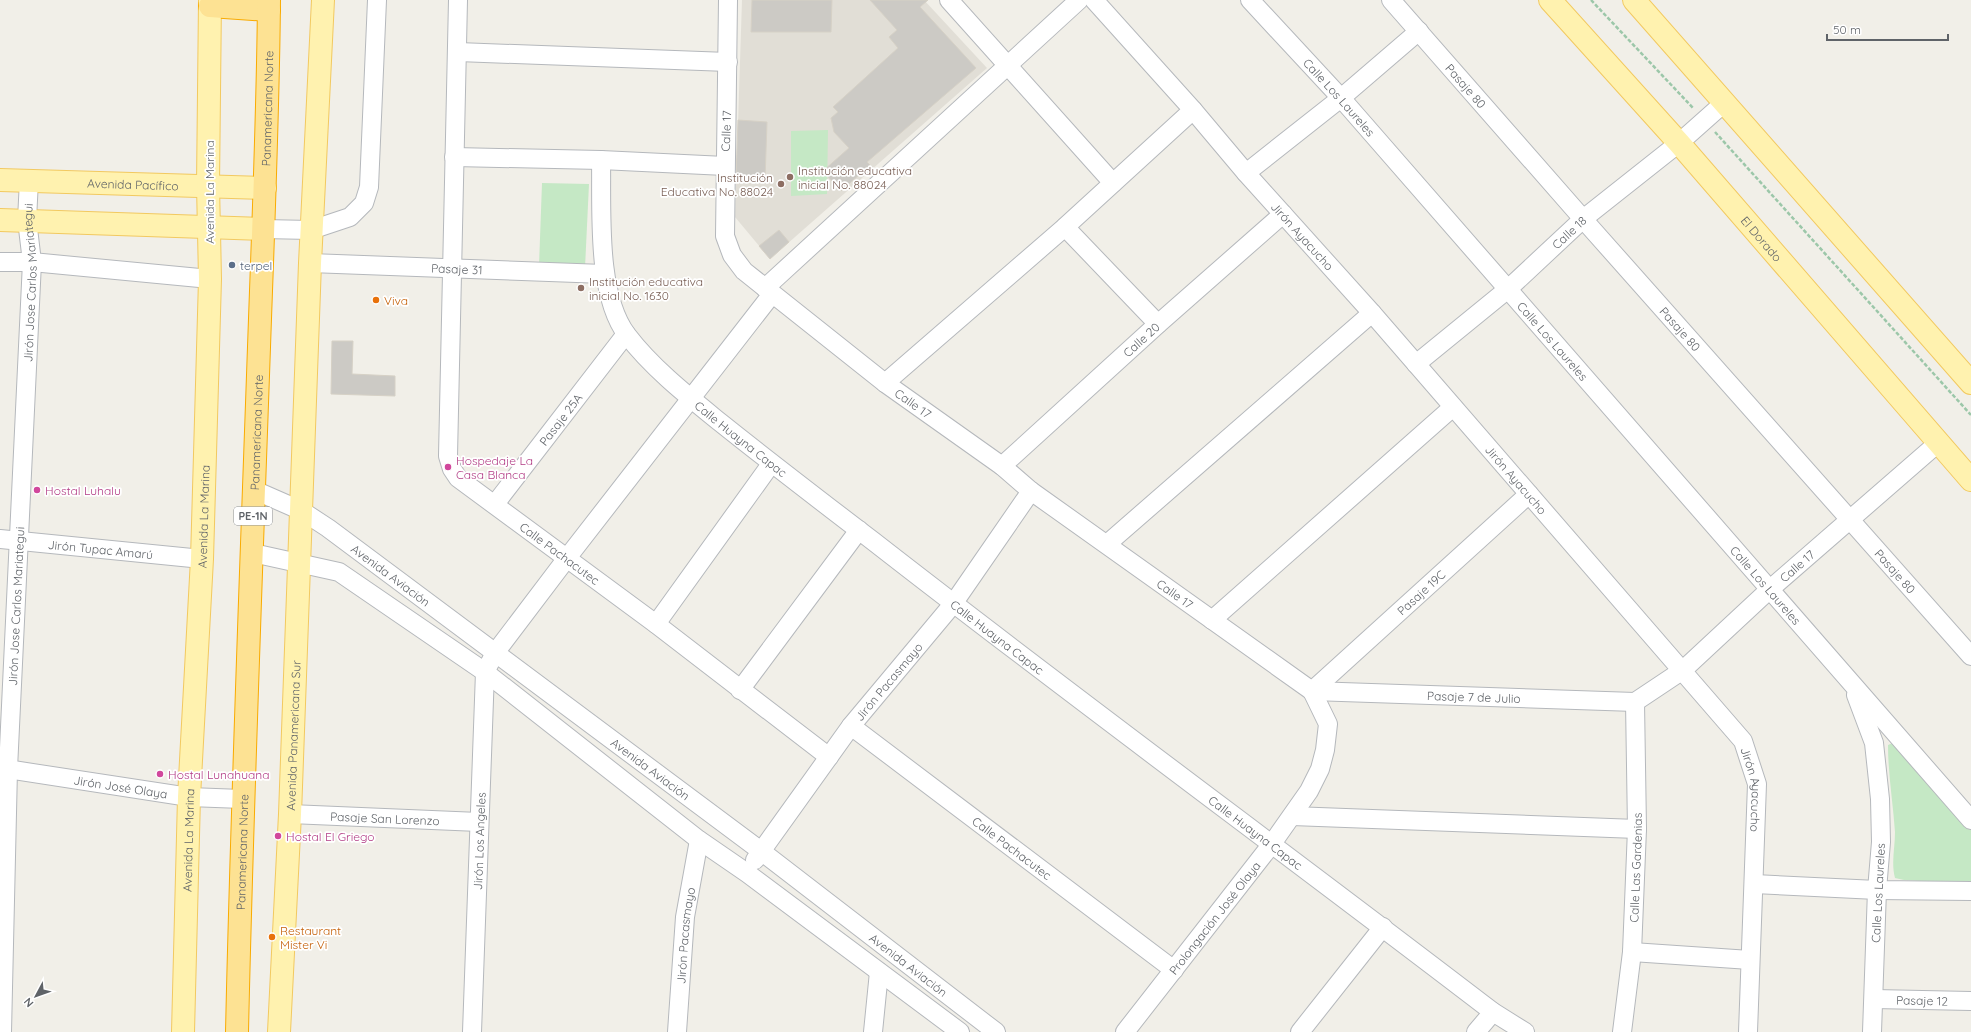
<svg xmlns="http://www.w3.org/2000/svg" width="1971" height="1032" font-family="Quicksand,sans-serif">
	<rect width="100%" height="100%" fill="#f1efe8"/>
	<polygon fill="#e1ded6" points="742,0 924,0 987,68 770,259 735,217"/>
	<g fill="#c5e8c5">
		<polygon points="828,130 827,194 791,196 791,131"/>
		<polygon points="542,183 589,184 585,268 539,266"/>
		<path d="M 1895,742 L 1971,827 L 1971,884 L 1904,880 L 1895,878 C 1891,863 1895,848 1895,832 C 1893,803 1888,774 1888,745 Z"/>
	</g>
	<g fill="#cccac5" stroke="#d6d1c6">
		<polygon points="752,0 832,0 831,32 751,32"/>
		<polygon points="870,0 928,0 920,7 976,68 867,162 870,165 841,191 823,171 849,148 834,132 831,118 838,112 833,107 898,48 889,37 897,30"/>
		<polygon points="738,120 767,122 765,179 736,178"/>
		<polygon points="779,230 789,242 770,259 759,246"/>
		<polygon points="332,341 353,341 352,374 395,376 395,396 331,394"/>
	</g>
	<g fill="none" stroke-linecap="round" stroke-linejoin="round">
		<g stroke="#b5b8bc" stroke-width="20">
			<g id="minor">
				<path id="s1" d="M 458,0 L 448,456 L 452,469 L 458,478 L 656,624 L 829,757"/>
				<path id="s2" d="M 728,0 L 725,236 L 732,255 L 744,271 L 885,383 L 1002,466 L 1031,491 L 1312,691"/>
				<polyline points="949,0 1113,183"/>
				<path id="s3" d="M 1094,0 L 1193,110 L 1246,173 L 1372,313 L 1743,741 L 1757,784 L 1748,1032"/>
				<path id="s4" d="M 1250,0 L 1341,98 L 1971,820"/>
				<path id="s5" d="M 1391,0 L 1583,219 L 1971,656"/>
				<polyline points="458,52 728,62"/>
				<polyline points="454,157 601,160 725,166"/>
				<path id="s6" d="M 601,160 C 602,210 596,294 627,335 C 652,368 689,397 721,423 C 771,463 822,502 873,541 C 1078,701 1287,854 1493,1012 L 1525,1032"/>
				<polyline points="1246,173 1341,98 1419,31"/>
				<polyline points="1065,227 1158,324"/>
				<polyline points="263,229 311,230 350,217 364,203 369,187 377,0"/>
				<polyline points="0,262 32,262 210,279"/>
				<path id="s7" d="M 310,263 L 604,274"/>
				<polyline points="765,288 1079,0"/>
				<path id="s8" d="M 1416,364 L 1508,289 L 1583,219 L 1679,143 L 1724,103"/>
				<polyline points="885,383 1065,227 1193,110"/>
				<path id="s9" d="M 1002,466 L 1158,324 L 1283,214"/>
				<path id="s10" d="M 254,490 L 302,511 L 328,528 L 761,851 L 996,1032"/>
				<path id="s11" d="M 495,504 L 626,334"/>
				<path id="s12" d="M 0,539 L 202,559"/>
				<polyline points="1107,544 1372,313"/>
				<polyline points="253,553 339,572 485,672 699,840 747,873 960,1032"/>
				<polyline points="1212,620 1453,407"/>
				<polyline points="656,624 771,464"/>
				<polyline points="740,690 859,530"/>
				<path id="s13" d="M 1312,691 L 1635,702"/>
				<path id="s14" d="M 1312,691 L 1529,494"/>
				<polyline points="1856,695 1874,743 1880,799 1881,842 1877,890 1872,1032"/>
				<path id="s15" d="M 1635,702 L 1683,670 L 1769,590 L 1938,443"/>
				<path id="s16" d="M 851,726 L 1174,970"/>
				<path id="s17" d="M 0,768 L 189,797 L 242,799"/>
				<path id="s18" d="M 290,814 L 479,822"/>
				<polyline points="1292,816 1637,829"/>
				<path id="s19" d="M 755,860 L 851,726 L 953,604 L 1031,491"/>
				<polyline points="1754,884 1877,890 1971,891"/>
				<polyline points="1632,952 1750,960"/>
				<path id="s20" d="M 1874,999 L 1971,1001"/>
				<path id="s21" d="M 2,1032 L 8,769 L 32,262 L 27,220 L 29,180"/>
				<path id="s22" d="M 472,1032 L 485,672 L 495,653 L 567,558 L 772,294"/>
				<path id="s23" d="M 677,1032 L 685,917 L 699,840"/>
				<polyline points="873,1032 879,972"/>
				<path id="s24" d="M 1125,1032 L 1271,845 L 1309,791 L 1320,769 L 1325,750 L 1328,724 L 1312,691"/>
				<polyline points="1300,1032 1383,927"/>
				<polyline points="1476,1032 1493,1012"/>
				<path id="s25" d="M 1622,1032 L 1632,952 L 1637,829 L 1635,702"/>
			</g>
		</g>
		<g stroke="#f2c960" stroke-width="24">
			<g id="major">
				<path id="s26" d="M 1550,0 L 1679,143 L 1971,480"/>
				<polyline points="1634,0 1971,383"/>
				<path id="s27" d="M 0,180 L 265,188"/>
				<polyline points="0,220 263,229"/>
				<path id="s28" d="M 183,1032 L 189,797 L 202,559 L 210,279 L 208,185 L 210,0"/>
				<path id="s29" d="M 279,1032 L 290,814 L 310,263 L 323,0"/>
			</g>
		</g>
		<g stroke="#f9ab00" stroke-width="24">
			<g id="highway">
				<polyline points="210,6 269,10"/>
				<path id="s30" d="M 237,1032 C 242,804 251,576 259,347 C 263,232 268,116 269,0"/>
			</g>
		</g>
		<g stroke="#9cc7a9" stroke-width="2.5" stroke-dasharray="4 2" stroke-linecap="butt">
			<polyline points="1591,0 1694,109"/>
			<polyline points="1715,132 1971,415"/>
		</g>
		<use href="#minor" stroke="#fff" stroke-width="18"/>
		<use href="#major" stroke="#fff2af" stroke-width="22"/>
		<use href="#highway" stroke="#fde293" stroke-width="22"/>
	</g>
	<g fill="#8d6e63" stroke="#fff" stroke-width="1.5">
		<circle cx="790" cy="177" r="4"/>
		<circle cx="781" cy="184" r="4"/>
		<circle cx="581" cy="288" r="4"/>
	</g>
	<circle fill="#5c6f8a" stroke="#fff" stroke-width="1.5" cx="232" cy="265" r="4"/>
	<g fill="#e8710a" stroke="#fff" stroke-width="1.5">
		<circle cx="376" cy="300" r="4"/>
		<circle cx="272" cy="937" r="4"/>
	</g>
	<g fill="#d1479c" stroke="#fff" stroke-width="1.5">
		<circle cx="448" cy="467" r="4"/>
		<circle cx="37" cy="490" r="4"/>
		<circle cx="160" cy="774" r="4"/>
		<circle cx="278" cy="836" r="4"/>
	</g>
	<g text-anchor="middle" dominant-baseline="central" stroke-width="3.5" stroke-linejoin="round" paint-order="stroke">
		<rect fill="#fff" stroke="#8f9295" stroke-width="1" x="234" y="507" width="38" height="18" rx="3"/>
		<g font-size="11" font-weight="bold" fill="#5f6368">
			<text x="253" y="516">PE-1N</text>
		</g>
		<g font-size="12" fill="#5f6368" stroke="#fff">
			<text stroke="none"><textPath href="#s5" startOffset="114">Pasaje 80</textPath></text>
			<text stroke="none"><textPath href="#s4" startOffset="132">Calle Los Laureles</textPath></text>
			<text stroke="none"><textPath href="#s30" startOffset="924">Panamericana Norte</textPath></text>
			<text transform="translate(726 131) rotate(-88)">Calle 17</text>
			<text stroke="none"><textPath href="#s27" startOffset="133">Avenida Pacífico</textPath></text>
			<text transform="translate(209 192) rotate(-90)">Avenida La Marina</text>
			<text stroke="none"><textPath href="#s8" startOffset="202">Calle 18</textPath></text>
			<text stroke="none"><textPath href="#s3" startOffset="315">Jirón Ayacucho</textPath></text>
			<text stroke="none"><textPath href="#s26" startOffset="319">El Dorado</textPath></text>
			<text stroke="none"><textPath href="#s7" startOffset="147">Pasaje 31</textPath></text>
			<text stroke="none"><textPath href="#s21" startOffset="750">Jirón Jose Carlos Mariategui</textPath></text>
			<text stroke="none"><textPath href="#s5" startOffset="438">Pasaje 80</textPath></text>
			<text stroke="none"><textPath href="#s9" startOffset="188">Calle 20</textPath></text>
			<text stroke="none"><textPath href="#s4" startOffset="456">Calle Los Laureles</textPath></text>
			<text stroke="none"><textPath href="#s2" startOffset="491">Calle 17</textPath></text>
			<text stroke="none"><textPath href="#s11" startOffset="107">Pasaje 25A</textPath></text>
			<text stroke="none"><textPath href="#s30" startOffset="600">Panamericana Norte</textPath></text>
			<text stroke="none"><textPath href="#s6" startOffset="334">Calle Huayna Capac</textPath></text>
			<text stroke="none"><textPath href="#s3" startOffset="639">Jirón Ayacucho</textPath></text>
			<text stroke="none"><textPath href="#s28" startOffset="516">Avenida La Marina</textPath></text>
			<text stroke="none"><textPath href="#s12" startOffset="101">Jirón Tupac Amarú</textPath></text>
			<text stroke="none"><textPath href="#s1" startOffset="607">Calle Pachacutec</textPath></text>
			<text stroke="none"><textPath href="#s15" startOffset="212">Calle 17</textPath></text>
			<text stroke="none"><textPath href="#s5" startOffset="762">Pasaje 80</textPath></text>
			<text stroke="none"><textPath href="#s10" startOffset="162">Avenida Aviación</textPath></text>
			<text stroke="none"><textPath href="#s4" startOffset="780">Calle Los Laureles</textPath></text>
			<text stroke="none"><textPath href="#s14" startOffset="147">Pasaje 19C</textPath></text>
			<text stroke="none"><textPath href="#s2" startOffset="815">Calle 17</textPath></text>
			<text stroke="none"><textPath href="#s21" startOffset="426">Jirón Jose Carlos Mariategui</textPath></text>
			<text stroke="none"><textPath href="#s6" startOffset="658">Calle Huayna Capac</textPath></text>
			<text stroke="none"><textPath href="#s19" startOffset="223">Jirón Pacasmayo</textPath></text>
			<text stroke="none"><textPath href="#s13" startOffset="162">Pasaje 7 de Julio</textPath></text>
			<text stroke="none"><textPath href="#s29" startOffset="297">Avenida Panamericana Sur</textPath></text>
			<text stroke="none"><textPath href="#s10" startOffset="486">Avenida Aviación</textPath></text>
			<text stroke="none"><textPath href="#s17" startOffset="122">Jirón José Olaya</textPath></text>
			<text stroke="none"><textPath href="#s3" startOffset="1035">Jirón Ayacucho</textPath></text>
			<text stroke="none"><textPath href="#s18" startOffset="95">Pasaje San Lorenzo</textPath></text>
			<text stroke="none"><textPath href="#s6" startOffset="982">Calle Huayna Capac</textPath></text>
			<text stroke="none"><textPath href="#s28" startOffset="192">Avenida La Marina</textPath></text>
			<text stroke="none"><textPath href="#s22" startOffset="191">Jirón Los Angeles</textPath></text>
			<text stroke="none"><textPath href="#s16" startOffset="202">Calle Pachacutec</textPath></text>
			<text stroke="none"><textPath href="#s30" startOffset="180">Panamericana Norte</textPath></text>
			<text stroke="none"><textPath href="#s25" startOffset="165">Calle Las Gardenias</textPath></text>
			<text transform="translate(1878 893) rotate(-87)">Calle Los Laureles</text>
			<text stroke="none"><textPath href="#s24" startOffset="145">Prolongación José Olaya</textPath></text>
			<text stroke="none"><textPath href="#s23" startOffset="97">Jirón Pacasmayo</textPath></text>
			<text stroke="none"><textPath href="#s10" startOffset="810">Avenida Aviación</textPath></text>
			<text stroke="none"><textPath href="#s20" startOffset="48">Pasaje 12</textPath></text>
		</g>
		<g font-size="12" fill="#785e54" stroke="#fff" text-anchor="start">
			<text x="798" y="170">Institución educativa<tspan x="798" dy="14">inicial No. 88024</tspan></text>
			<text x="773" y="177" text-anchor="end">Institución<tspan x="773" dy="14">Educativa No. 88024</tspan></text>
			<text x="589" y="281">Institución educativa<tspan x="589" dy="14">inicial No. 1630</tspan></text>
		</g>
		<g font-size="12" fill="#4e5e75" stroke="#fff" text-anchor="start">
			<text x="240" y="265">terpel</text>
		</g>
		<g font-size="12" fill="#c56008" stroke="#fff" text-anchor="start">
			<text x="384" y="300">Viva</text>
			<text x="280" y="930">Restaurant<tspan x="280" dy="14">Mister Vi</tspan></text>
		</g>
		<g font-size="12" fill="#b23c85" stroke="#fff" text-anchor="start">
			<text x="456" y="460">Hospedaje La<tspan x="456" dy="14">Casa Blanca</tspan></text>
			<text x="45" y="490">Hostal Luhalu</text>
			<text x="168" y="774">Hostal Lunahuana</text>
			<text x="286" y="836">Hostal El Griego</text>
		</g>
	</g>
	<g transform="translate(36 996) rotate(229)" stroke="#ffffff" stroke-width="3" paint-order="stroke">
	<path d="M0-3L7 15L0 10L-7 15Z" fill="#5f6368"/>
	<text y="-6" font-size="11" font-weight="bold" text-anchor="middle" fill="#5f6368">N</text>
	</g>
	<path d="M1827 34v6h121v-6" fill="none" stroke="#5f6368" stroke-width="2"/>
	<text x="1833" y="34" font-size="12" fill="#5f6368" stroke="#ffffff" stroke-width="3" paint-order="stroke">50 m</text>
</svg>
